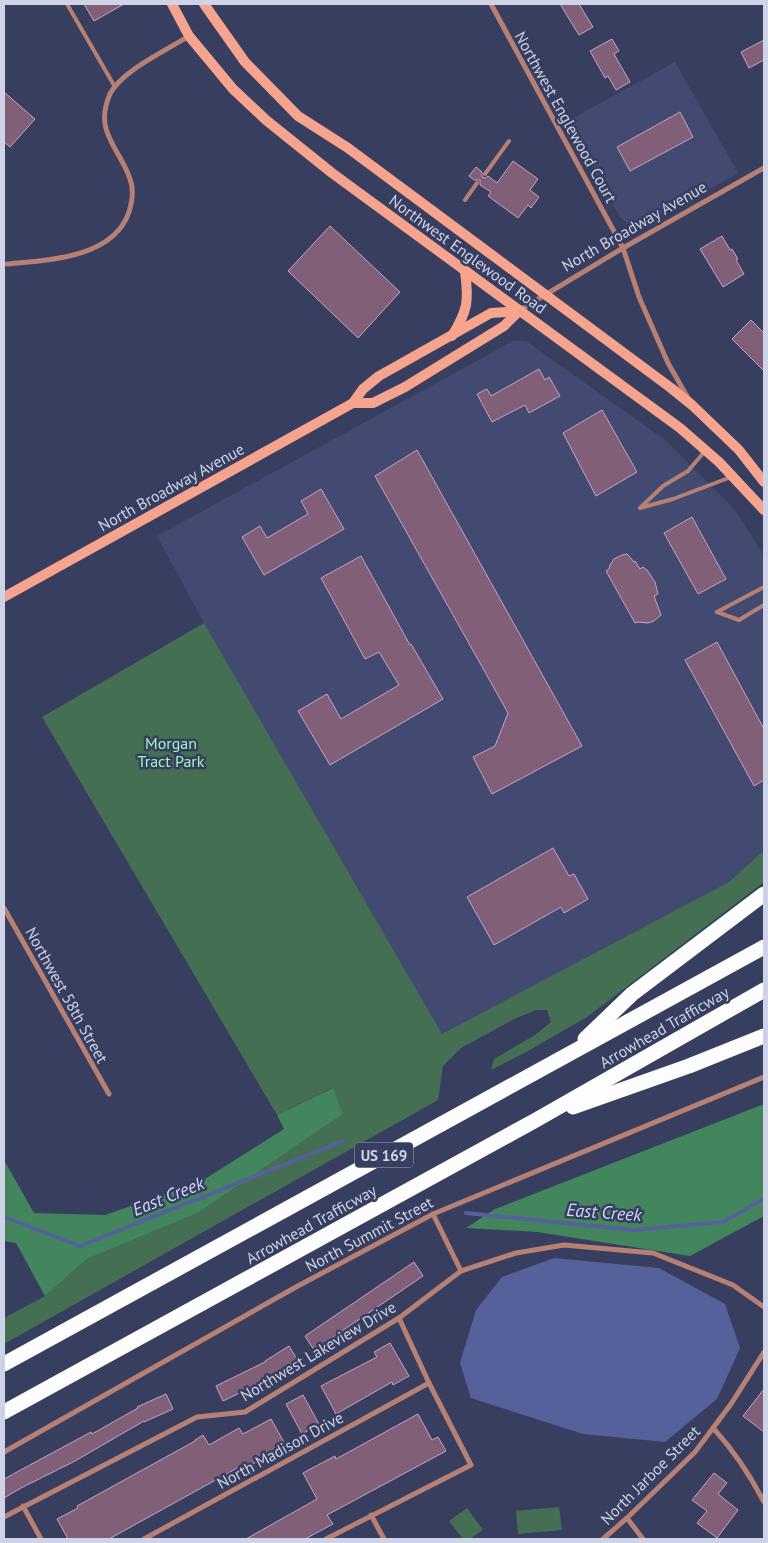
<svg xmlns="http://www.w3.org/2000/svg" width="768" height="1543" font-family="'PT Sans',sans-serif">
	<rect width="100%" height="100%" fill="#373e60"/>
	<g fill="#424a71">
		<polygon points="675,62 738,173 642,228 636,229 631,227 620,217 566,122"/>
		<polygon points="513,341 526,341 665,440 735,510 764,556 764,850 729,882 442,1035 204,623 157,536"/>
	</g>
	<g fill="#456f53">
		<polygon points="204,623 442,1034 729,882 764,850 764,882 587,1017 528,1051 491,1070 494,1059 535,1035 551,1022 547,1010 536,1010 514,1019 461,1048 443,1066 438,1100 4,1344 4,1318 45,1296 87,1259 198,1213 343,1114 332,1088 277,1115 42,717"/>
		<polygon points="559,1507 562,1530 518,1534 516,1511"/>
		<polygon points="467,1508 483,1530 470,1539 463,1539 449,1521"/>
	</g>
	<g fill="#43855c">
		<polygon points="333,1088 343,1114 198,1213 87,1259 45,1296 16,1243 4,1241 4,1160 34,1213 105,1215 200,1182 284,1129 277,1115"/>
		<polygon points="764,1104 764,1216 690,1256 537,1232 466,1228 495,1209"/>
	</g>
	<polygon fill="#56619b" points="554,1258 659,1268 725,1304 740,1348 717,1399 665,1442 583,1434 471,1398 460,1363 476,1310 502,1277"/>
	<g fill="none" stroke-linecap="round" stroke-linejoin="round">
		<g stroke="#56619b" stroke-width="4">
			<polyline points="466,1213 633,1230 723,1222 764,1199"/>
			<polyline points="4,1217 80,1246 343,1141"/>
		</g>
	</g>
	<g fill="#815f79" stroke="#c8a3bf">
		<polygon points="84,4 124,4 94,21"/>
		<polygon points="560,4 579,4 593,27 579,35"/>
		<polygon points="612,39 619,51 614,54 630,82 616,90 608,76 605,78 590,51"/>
		<polygon points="764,40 764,60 749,68 741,52"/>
		<polygon points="4,92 35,119 10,147 4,142"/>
		<polygon points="680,112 693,137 630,171 617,147"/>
		<polygon points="513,161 538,179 530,190 539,197 531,208 528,205 518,218 488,196 491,192 480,185 480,180 474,180 469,176 476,167 482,172 482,177 485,178 488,176 497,183"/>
		<polygon points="330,226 400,292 358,338 288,271"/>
		<polygon points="722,236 730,250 732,249 738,259 736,260 744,274 723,287 700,249"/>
		<polygon points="751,320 764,333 764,371 732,339"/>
		<polygon points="539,369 545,380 549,377 560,396 529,413 525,405 492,422 477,394 487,389 491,396"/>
		<polygon points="602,410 637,472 596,496 563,433"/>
		<polygon points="417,450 582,746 492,794 473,757 495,746 508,713 375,476"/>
		<polygon points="321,489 344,529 264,575 242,537 260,526 267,538 308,514 301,501"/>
		<polygon points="692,517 726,579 698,594 664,533"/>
		<polygon points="627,554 634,562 635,561 640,569 643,567 647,570 655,582 658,594 654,596 661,615 654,621 648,623 638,622 635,623 606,571 609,569 610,565 614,559 622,555"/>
		<polygon points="361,556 410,645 411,644 443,699 330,765 298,711 327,694 341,719 399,685 379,652 365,659 321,578"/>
		<polygon points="717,642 764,729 764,780 754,786 685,660"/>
		<polygon points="553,848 569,876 574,874 588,899 564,913 561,907 494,945 467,897"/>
		<polygon points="414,1262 423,1276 314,1350 305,1336"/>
		<polygon points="390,1343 409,1376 393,1385 392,1382 336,1414 321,1386 377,1357 374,1352"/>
		<polygon points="289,1346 297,1359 258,1384 223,1401 216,1386 265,1362 265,1361"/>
		<polygon points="764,1389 764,1432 743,1416"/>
		<polygon points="166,1394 173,1409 144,1422 144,1421 75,1461 21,1488 4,1498 4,1479 91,1432 92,1434 138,1408 137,1407"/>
		<polygon points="303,1395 319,1424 302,1434 286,1404"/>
		<polygon points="418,1414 432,1440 438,1437 446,1451 327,1515 333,1524 305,1539 246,1539 317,1499 303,1473 335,1456 336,1459"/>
		<polygon points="271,1419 285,1444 243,1470 241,1466 109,1539 68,1539 57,1519 78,1508 77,1506 195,1441 195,1440 203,1435 209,1445 239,1428 243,1434"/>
		<polygon points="714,1473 727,1483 718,1494 738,1510 717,1538 697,1523 707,1511 692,1500"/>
	</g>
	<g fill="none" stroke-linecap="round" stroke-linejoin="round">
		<g stroke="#b68174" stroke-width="4">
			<polyline points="67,4 115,87"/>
			<polyline points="485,174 509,141"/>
			<polyline points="465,200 477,183"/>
			<polyline points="641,507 663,486 688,471 705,451"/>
			<polyline points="640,508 673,499 731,477"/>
			<polyline points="717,612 764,587"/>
			<polyline points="717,612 739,620 764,605"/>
		</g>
		<g stroke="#b68174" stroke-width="5">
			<polyline points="491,4 623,248 639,297 668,363 688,398"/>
			<path d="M 6,264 C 46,260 113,259 129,212 C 132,202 134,189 130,179 C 120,148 93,132 110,94 C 121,71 167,50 189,36"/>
			<polyline points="520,310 623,248 764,168"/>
			<polyline points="4,908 109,1094"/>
			<polyline points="433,1214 461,1271"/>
			<path d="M 714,1429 C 734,1451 750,1475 764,1502"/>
			<polyline points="4,1452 296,1287 433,1214 764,1077"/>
			<polyline points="23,1506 41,1539"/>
			<polyline points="371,1515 384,1539"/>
			<polyline points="4,1517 197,1417 245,1412 399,1318 461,1271 516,1253 564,1245 653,1253 733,1285 764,1307"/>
			<polyline points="627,1518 643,1539"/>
			<polyline points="144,1539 429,1383"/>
			<polyline points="326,1539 471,1465 429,1383 399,1318"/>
			<polyline points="603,1539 627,1518 695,1452 731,1404 764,1352"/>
		</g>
		<g stroke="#f7a48f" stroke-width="10">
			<polyline points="172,4 189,36 233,89 266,120 332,173 680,428 719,462 764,510"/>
			<polyline points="204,4 245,62 298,116 348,148 671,388 692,405 739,450 764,482"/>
			<path d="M 452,336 C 468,310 469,301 465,271"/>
			<polyline points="353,403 373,403 405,387 504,326 519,311"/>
			<polyline points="4,597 353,403 363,389 379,376 491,313 519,311"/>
		</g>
		<g stroke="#fdfdfd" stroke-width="15">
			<polyline points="585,1039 632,994 764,894"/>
			<polyline points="573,1107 689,1066 764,1036"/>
			<polyline points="4,1364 764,947"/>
			<polyline points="4,1412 536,1120 764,990"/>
		</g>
	</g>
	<g text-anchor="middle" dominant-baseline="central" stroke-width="5" stroke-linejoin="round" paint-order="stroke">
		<rect fill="#373e60" stroke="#a1a6bf" stroke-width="1" x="355" y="1142.5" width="58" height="25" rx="4"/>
		<g font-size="15" font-weight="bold" fill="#ced3e8">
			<text x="384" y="1155">US 169</text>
		</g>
		<g font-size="16" fill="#ced3e8" stroke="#373e60">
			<text transform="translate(566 117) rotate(61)">Northwest Englewood Court</text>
			<text transform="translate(634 226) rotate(-30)">North Broadway Avenue</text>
			<text transform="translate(468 254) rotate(36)">Northwest Englewood Road</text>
			<text transform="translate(171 487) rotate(-29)">North Broadway Avenue</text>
			<text transform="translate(67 995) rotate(61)">Northwest 58th Street</text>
			<text transform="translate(664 1027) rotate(-30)">Arrowhead Trafficway</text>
			<text transform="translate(311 1224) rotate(-29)">Arrowhead Trafficway</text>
			<text transform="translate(369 1234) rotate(-28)">North Summit Street</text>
			<text transform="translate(318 1351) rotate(-31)">Northwest Lakeview Drive</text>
			<text transform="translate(280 1450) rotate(-29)">North Madison Drive</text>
			<text transform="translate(650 1475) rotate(-45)">North Jarboe Street</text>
		</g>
		<g font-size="16" fill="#9af8ba" stroke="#373e60">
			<text x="171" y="743">Morgan<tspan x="171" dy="18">Tract Park</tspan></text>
		</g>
		<g font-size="18" font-style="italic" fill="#cfd8fb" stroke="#373e60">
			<text transform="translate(168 1196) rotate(-22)">East Creek</text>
			<text transform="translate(604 1212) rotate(4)">East Creek</text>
		</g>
	</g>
	<rect width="768" height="1543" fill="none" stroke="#ced3e8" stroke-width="10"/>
</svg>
